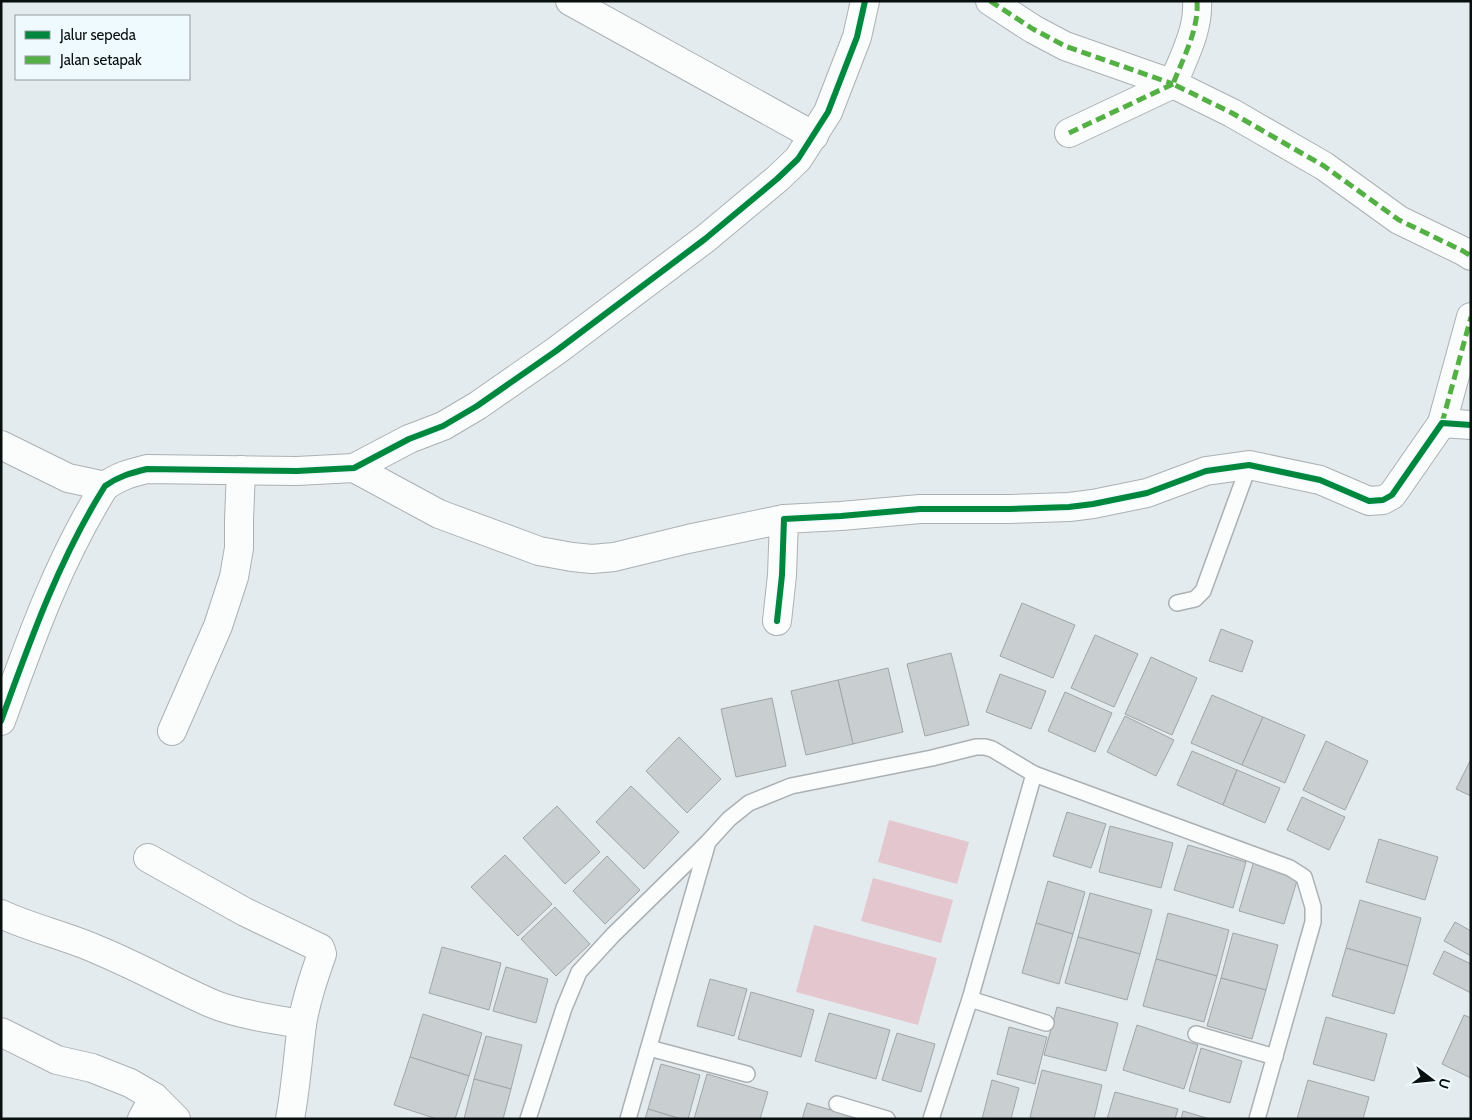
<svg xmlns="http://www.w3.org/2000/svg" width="1472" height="1120" font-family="Cabin,sans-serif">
	<rect width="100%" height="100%" fill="#e4ebee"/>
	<g fill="#e3c6ce">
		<polygon points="889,820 969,842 957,884 878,862"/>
		<polygon points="873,878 953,900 941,943 861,921"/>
		<polygon points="814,925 937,958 918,1025 796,992"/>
	</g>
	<g fill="#c9ced0" stroke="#a0a5a8">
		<polygon points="1022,603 1075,625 1053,678 1000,656"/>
		<polygon points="1221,629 1253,641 1242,672 1209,661"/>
		<polygon points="1095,635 1138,654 1114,707 1071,688"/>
		<polygon points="951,653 969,725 925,736 907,664"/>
		<polygon points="1151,657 1197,678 1172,735 1125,714"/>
		<polygon points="888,668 903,732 853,744 838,680"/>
		<polygon points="1000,674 1046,691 1031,729 986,712"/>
		<polygon points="838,680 853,744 806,755 791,691"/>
		<polygon points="1065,692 1112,713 1095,752 1048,731"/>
		<polygon points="1212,695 1263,717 1242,765 1191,743"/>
		<polygon points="772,698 786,766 736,777 721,709"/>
		<polygon points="1125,716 1174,740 1156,776 1107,752"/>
		<polygon points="1263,717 1305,735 1285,783 1242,765"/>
		<polygon points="679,737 721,779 687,813 646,771"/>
		<polygon points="1326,741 1368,761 1345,810 1303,790"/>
		<polygon points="1192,751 1237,770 1223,805 1177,785"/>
		<polygon points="1471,759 1471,796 1456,789"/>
		<polygon points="1237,770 1280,788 1265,823 1223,805"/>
		<polygon points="631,786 679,832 644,869 596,822"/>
		<polygon points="1302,797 1345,817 1329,850 1287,830"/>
		<polygon points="557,806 600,852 565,884 523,838"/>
		<polygon points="1067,812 1106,824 1091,868 1053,856"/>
		<polygon points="1110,826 1173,843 1161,888 1099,872"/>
		<polygon points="1379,839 1438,857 1425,900 1366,882"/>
		<polygon points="1188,845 1246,862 1233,908 1174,890"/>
		<polygon points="505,855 552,904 518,936 471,887"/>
		<polygon points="607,856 640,890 605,924 573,891"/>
		<polygon points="1254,861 1299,874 1284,924 1239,911"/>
		<polygon points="1048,881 1085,892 1073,934 1036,923"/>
		<polygon points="1090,893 1152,910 1140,954 1078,937"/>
		<polygon points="1360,900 1421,918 1408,966 1346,948"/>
		<polygon points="555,907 590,944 556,976 521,939"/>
		<polygon points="1168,913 1229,930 1217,976 1156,959"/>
		<polygon points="1455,922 1471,931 1471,956 1444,941"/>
		<polygon points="1036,923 1073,934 1059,984 1022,973"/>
		<polygon points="1233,933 1278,945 1266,990 1221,978"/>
		<polygon points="1078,937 1140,954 1127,1000 1065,983"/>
		<polygon points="442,947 501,963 489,1010 429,993"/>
		<polygon points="1346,948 1408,966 1394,1014 1332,996"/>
		<polygon points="1444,951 1471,964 1471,993 1433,974"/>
		<polygon points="1156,959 1217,976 1204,1022 1143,1006"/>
		<polygon points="506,967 548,979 536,1023 493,1011"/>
		<polygon points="1221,978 1266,990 1252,1039 1207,1026"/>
		<polygon points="710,979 747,989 734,1036 697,1026"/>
		<polygon points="751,992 814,1010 801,1057 738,1039"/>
		<polygon points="1057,1007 1118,1023 1106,1071 1044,1055"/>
		<polygon points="829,1013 890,1030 876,1079 815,1061"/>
		<polygon points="423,1014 482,1033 469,1076 410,1057"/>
		<polygon points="1464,1015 1471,1018 1471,1078 1442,1064"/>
		<polygon points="1326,1017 1387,1034 1374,1081 1313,1064"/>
		<polygon points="1137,1025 1198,1045 1184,1089 1123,1070"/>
		<polygon points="1009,1027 1047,1037 1035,1084 997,1074"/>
		<polygon points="897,1033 935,1044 921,1092 882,1080"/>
		<polygon points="486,1036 522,1045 511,1089 474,1079"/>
		<polygon points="1201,1048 1242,1061 1230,1103 1189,1091"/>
		<polygon points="410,1057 469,1076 455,1119 437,1119 394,1105"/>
		<polygon points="661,1064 700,1075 688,1119 681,1119 648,1109"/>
		<polygon points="1042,1070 1102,1085 1094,1119 1037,1119 1030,1117"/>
		<polygon points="707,1074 768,1092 760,1119 694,1119"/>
		<polygon points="474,1079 511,1089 503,1119 464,1119"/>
		<polygon points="992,1080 1019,1088 1011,1119 982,1119"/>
		<polygon points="1308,1080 1369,1097 1363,1119 1297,1119"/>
		<polygon points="1115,1092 1178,1109 1175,1119 1107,1119"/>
		<polygon points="807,1103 862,1119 802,1119"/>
		<polygon points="648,1109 681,1119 645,1119"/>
		<polygon points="1183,1111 1210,1119 1181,1119"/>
	</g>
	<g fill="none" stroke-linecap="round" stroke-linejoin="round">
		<g stroke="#abb1b3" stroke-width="18">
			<g id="lane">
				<polyline points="1177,603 1195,599 1203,591 1249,465"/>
				<polyline points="970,999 1046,1023"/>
				<polyline points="1196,1034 1275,1057"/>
				<polyline points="649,1048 747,1074"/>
				<polyline points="837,1104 887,1119"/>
				<polyline points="528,1119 564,1008 579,972 613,935 707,843"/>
				<polyline points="628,1119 708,842 729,819 749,803 791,786 932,758 976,747 985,747 992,749 1034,774 1290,868 1304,877 1313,907 1313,922 1257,1119"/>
				<polyline points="931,1119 970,999 1034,774"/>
			</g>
		</g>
		<g stroke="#abb1b3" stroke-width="30">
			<g id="street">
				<polyline points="570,1 814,136"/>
				<polyline points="990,1 1033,29 1065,46 1173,84"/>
				<path d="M 1197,1 C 1199,30 1183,58 1173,84 L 1232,113 L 1324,166 L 1399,220 L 1463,251 L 1471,256"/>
				<polyline points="1069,133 1173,84"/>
				<polyline points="1442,423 1471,317"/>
				<polyline points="1,445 68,478 105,486"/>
				<polyline points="354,468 439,514 539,551 572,557 592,559 614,557 688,539 784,519"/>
				<polyline points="777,621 782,575 784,519 841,516 920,509 1009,509 1069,507 1093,504 1147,493 1206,471 1249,465 1320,480 1369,501 1383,500 1392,495 1442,423 1471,425"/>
				<path d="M 1,721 C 30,641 59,559 105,486 C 119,476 131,473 147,469 L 297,471 L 354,468 L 409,439 L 443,426 L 477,406 L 556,351 L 705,239 L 777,179 L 798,159 L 828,112 L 857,37 L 865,1"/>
				<polyline points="172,731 218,626 234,577 239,548 239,520 241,470"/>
				<path d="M 148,858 L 245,912 L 320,948 L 322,954 C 314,976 306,1000 302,1024 C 298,1055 296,1087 290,1119"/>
				<path d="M 1,914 C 33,929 67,936 98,950 C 137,966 174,987 213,1004 C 237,1014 276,1020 302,1024"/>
				<polyline points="1,1032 57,1060 92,1068 130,1083 154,1097 176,1119"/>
				<polyline points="142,1119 154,1097"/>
			</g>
		</g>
		<use href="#lane" stroke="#fbfcfc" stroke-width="15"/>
		<use href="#street" stroke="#fbfcfc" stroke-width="28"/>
		<g stroke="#54b044" stroke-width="5" stroke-dasharray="10 5" stroke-linecap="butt">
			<polyline points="990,1 1033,29 1065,46 1173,84"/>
			<path d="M 1197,1 C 1199,30 1183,58 1173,84 L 1232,113 L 1324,166 L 1399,220 L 1463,251 L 1471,256"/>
			<polyline points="1069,133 1173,84"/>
			<polyline points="1442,423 1471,317"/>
		</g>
		<g stroke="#effafe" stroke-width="9">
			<g id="cycleway">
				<polyline points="777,621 782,575 784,519 841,516 920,509 1009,509 1069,507 1093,504 1147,493 1206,471 1249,465 1320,480 1369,501 1383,500 1392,495 1442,423 1471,425"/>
				<path d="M 1,721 C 30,641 59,559 105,486 C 119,476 131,473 147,469 L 297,471 L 354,468 L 409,439 L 443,426 L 477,406 L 556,351 L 705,239 L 777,179 L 798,159 L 828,112 L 857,37 L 865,1"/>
			</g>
		</g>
		<use href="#cycleway" stroke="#00873e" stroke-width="6"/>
	</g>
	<rect width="1472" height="1120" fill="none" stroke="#090e0f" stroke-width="5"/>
	<rect x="15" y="15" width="175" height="65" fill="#effafe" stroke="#939c9e"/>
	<rect x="25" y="31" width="25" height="8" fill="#00873e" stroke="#939c9e"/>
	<text x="60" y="40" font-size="15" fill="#090e0f">Jalur sepeda</text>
	<rect x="25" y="56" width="25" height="8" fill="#54b044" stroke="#939c9e"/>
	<text x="60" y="65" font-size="15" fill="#090e0f">Jalan setapak</text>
	<g transform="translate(1432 1080) rotate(106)" stroke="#effafe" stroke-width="4" paint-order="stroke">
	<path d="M0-4L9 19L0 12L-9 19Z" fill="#090e0f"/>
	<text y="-8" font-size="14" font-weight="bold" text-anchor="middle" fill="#090e0f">U</text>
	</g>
</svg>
